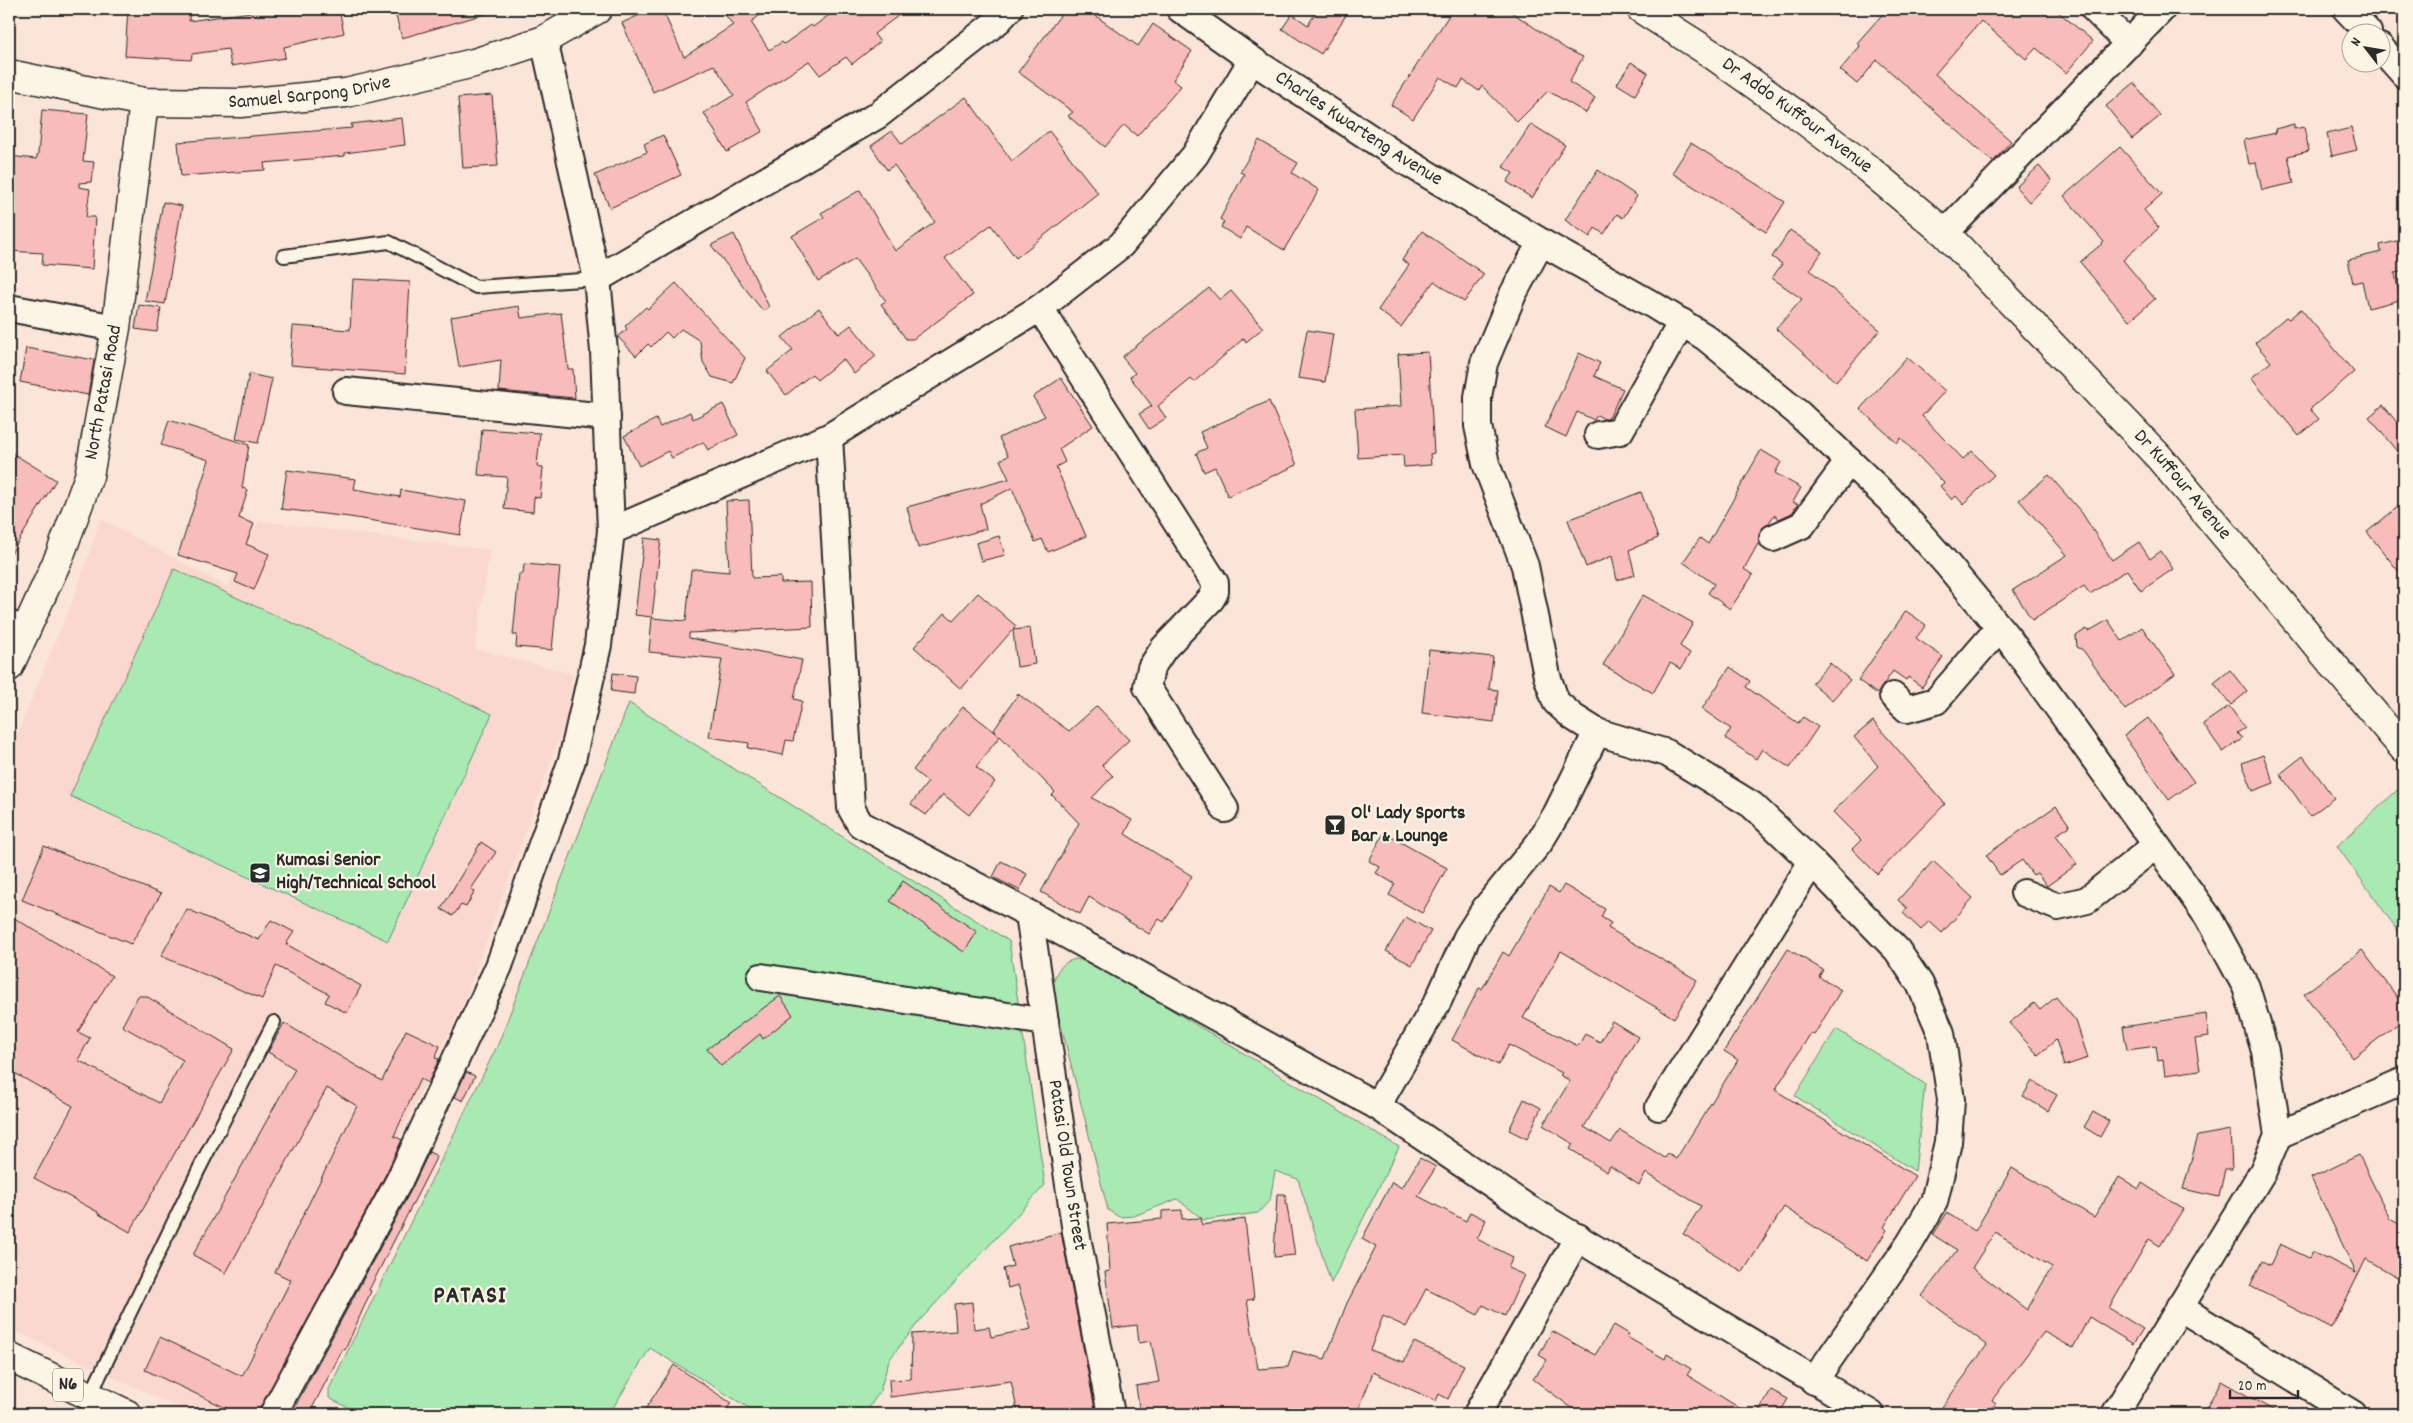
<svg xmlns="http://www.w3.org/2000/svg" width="2413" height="1423" font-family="Dekko,sans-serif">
	<rect width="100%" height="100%" fill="#fbe4d8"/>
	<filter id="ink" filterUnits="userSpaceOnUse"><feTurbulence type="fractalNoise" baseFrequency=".02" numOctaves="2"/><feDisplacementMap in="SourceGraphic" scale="10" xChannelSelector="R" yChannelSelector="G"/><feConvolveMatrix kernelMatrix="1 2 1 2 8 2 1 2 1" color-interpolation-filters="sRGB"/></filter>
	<g filter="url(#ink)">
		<polygon fill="#fad8cf" points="101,519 228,587 259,521 490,550 475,649 572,674 568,713 468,992 357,1228 265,1414 192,1414 9,1328 9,753 73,600"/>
		<g fill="#a9eab3" stroke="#6a8a6f">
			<polygon points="174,569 492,714 388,941 70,796"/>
			<polygon points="629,703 1009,941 1045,1185 921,1319 889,1360 880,1391 865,1414 759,1414 650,1348 609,1414 361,1414 329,1398 329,1389 499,1042"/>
			<polygon points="2404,784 2404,939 2337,846"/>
			<path d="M 1076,959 L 1097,965 L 1399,1147 L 1331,1283 L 1298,1179 L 1275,1171 L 1270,1200 L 1258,1213 L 1204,1220 L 1177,1199 L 1134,1216 L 1119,1217 L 1108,1210 L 1052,990 C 1055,973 1059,963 1076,959 Z"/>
			<polygon points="1836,1029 1925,1084 1915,1171 1795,1096"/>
		</g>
		<g fill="#f8bcba" stroke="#2b2b2b" fill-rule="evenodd">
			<polygon points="128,9 190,9 189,21 271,9 339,9 344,33 284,47 285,58 231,66 228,49 192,54 191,60 125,56"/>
			<polygon points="394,9 484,9 485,14 402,38"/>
			<polygon points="652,9 662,9 684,57 733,25 721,9 768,9 751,22 769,50 782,42 784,44 811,25 813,27 837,9 907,9 874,34 880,42 852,64 846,57 820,75 809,61 746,102 763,131 727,152 704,113 734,95 714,65 653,92 622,23"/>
			<polygon points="1065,9 1086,9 1138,46 1153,24 1192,51 1173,80 1181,86 1137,136 1124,125 1105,147 1068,116 1073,112 1018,72"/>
			<polygon points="1318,9 1350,9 1321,54 1282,29 1292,14 1308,25"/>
			<polygon points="1453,9 1507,9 1566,49 1583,57 1569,82 1595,98 1586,113 1548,91 1517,122 1482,86 1479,91 1463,80 1458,88 1440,77 1413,119 1391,105"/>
			<polygon points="1887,9 2055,9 2093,41 2066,73 2036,48 2026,59 1981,21 1935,74 2011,141 1993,162 1877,60 1857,84 1840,70 1860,46 1857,43"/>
			<polygon points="1631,62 1648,73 1635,95 1617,84"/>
			<polygon points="2134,83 2160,116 2132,139 2106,106"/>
			<polygon points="492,95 498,166 463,168 458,98"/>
			<polygon points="966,97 1012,161 1049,131 1098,193 1016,258 991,225 945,258 973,295 913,339 906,339 881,304 886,301 855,259 818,281 792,236 824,217 821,213 860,190 895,251 935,222 894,165 887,170 871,146 892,131 902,144"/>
			<polygon points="42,110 88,114 83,161 94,162 91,182 79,183 79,187 90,189 86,217 95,217 92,269 42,265 43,253 9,251 9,156 36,159 38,154"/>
			<polygon points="402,118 405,145 345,153 345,156 264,163 265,170 181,176 178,142 352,128 351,124"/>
			<polygon points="1531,124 1565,145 1532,198 1507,182 1513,173 1503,167"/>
			<polygon points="2294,124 2294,129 2304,127 2309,151 2288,156 2294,183 2262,190 2256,163 2249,164 2244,140 2276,133 2275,129"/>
			<polygon points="2351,128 2357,150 2332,156 2327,134"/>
			<polygon points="663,135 681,175 610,208 595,175 647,152 644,144"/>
			<polygon points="1259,140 1298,163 1292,173 1319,190 1284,250 1246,227 1240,239 1221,227 1224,222 1220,219 1244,174 1240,172"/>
			<polygon points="1691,143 1785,202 1766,232 1672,173"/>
			<polygon points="2120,147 2162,194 2144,210 2159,228 2123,260 2155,299 2129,321 2080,262 2104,242 2064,196"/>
			<polygon points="2039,166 2052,181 2029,202 2016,187"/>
			<polygon points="1598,170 1637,196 1623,218 1617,214 1604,234 1595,228 1590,237 1565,220"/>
			<polygon points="163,202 182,206 165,304 145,301"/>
			<polygon points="1790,230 1822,252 1810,270 1880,330 1836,382 1776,329 1802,299 1772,278 1782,264 1772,257"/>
			<polygon points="1422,231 1484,274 1464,302 1434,281 1401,327 1378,310 1409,265 1402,260"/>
			<polygon points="734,234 769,307 763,311 711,245"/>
			<polygon points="2401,240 2404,253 2404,271 2395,273 2400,300 2368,308 2362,281 2353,283 2348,260 2381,252 2380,245"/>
			<polygon points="353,279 410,282 405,374 290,365 293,326 350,330"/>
			<polygon points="676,283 745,358 733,383 712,377 703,362 700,341 681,329 672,338 666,332 651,347 648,344 636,356 618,337 627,329 625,326 646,307 648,309"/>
			<polygon points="1209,288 1220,300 1231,291 1263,328 1246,342 1244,338 1194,382 1191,379 1158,406 1166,418 1149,429 1139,414 1152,406 1130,377 1135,373 1122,357"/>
			<polygon points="139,305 161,308 157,332 135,329"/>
			<polygon points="519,306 521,318 561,313 568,369 573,369 575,398 499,391 501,360 459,367 451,317"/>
			<polygon points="819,308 839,334 851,325 876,356 854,374 843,359 817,380 812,374 786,395 767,371 793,350 782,337"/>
			<polygon points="2301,309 2354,372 2310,409 2319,419 2299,436 2251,378 2271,362 2255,343 2286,317 2289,319"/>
			<polygon points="1307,330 1333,334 1325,382 1298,378"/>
			<polygon points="26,348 94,360 88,395 20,382"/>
			<polygon points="1428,352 1434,453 1430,454 1431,465 1404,467 1403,455 1358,458 1355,409 1401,406 1398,354"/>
			<polygon points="1579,353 1600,363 1594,376 1623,389 1609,418 1604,419 1597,415 1594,420 1577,412 1566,437 1545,427"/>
			<polygon points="1907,357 1945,391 1922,416 1963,459 1972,451 1994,475 1963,504 1956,496 1952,500 1940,486 1944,483 1901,438 1897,443 1860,409"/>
			<polygon points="249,374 272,379 258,443 236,439"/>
			<polygon points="1061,378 1093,426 1059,449 1065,462 1056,467 1086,536 1048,552 1042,539 1035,542 1012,488 980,504 986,529 918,548 907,507 1009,479 1000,460 1008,456 999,438 1045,416 1033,397"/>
			<polygon points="1269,401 1297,465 1228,496 1215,467 1204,472 1196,453 1207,448 1200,432"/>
			<polygon points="723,404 738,435 708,450 703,442 672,458 668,451 639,466 624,436 656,419 660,427 690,412 693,419"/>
			<polygon points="2383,405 2404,431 2404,460 2369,417"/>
			<polygon points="169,420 249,445 242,488 248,490 239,518 254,524 246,544 269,554 254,590 235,582 238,574 178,555 209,460 161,445"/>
			<polygon points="482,429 540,433 537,467 543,468 540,498 534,497 533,512 504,509 507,477 478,475"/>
			<polygon points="1761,450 1781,462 1775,473 1801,488 1793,502 1798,504 1792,513 1779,519 1774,515 1769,523 1761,530 1759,542 1744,569 1753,575 1730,609 1708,593 1714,584 1683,562 1700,538 1708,544"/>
			<polygon points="9,451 56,480 9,557"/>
			<polygon points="287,470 356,479 354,489 400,497 401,490 466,501 460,535 350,517 281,509"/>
			<polygon points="2049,475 2082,513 2112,560 2139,542 2150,559 2161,551 2173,569 2141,591 2127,570 2090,594 2084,586 2032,620 2013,590 2067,555 2019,500"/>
			<polygon points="1641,492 1658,538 1629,550 1635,575 1617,580 1612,556 1586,567 1568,520"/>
			<polygon points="749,500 752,578 781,577 781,583 811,582 812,627 689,633 689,638 802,660 794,699 802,701 793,741 786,740 783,755 748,748 749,743 709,737 722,659 649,652 652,618 686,621 691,570 695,569 729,572 726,501"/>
			<polygon points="2404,502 2404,578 2367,532"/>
			<polygon points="999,536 1005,555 981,561 976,543"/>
			<polygon points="644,538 661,540 652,617 635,615"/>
			<polygon points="524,564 560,567 552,650 516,647 517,635 513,635 519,574 523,574"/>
			<polygon points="978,593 1016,626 961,689 914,647 945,613 953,620"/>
			<polygon points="1643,595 1693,623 1680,646 1690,653 1681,669 1670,663 1653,693 1603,665"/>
			<polygon points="1906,611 1926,625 1916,638 1943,657 1922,687 1908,677 1906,680 1893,671 1877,694 1858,680"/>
			<polygon points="2108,620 2122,641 2142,627 2175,674 2125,710 2083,650 2077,647 2076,636 2086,629 2089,631"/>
			<polygon points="1030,628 1035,664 1017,667 1013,630"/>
			<polygon points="1429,650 1493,657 1489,689 1498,690 1494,722 1422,713"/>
			<polygon points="1830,663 1850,680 1832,700 1812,683"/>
			<polygon points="1730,667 1750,681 1746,687 1798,723 1803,717 1818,727 1790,768 1762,749 1756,759 1725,738 1731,729 1702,709"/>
			<polygon points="2230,670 2247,692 2231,705 2214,683"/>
			<polygon points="613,673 636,676 634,694 611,691"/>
			<polygon points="1018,694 1069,731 1097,706 1129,740 1102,765 1113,776 1092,798 1132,820 1125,834 1192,876 1164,922 1159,919 1149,934 1089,897 1080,914 1041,892 1079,823 1052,795 1055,792 1000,736 976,767 995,782 969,815 943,794 926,815 911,804 928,782 913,770 963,707 1000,736 994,730"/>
			<polygon points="2229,706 2245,728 2237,733 2242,739 2223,752 2203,724"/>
			<polygon points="2148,718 2194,782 2169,800 2124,736"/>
			<polygon points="1873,721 1945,804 1877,874 1852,849 1861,840 1833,812 1878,766 1854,737"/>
			<polygon points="2263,755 2274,783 2253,791 2242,763"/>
			<polygon points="2303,756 2334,798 2310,816 2280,774"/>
			<polygon points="2056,806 2070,826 2056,835 2077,864 2047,886 2037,873 2033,875 2022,860 2000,875 1986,855"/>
			<polygon points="1384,833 1447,868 1422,913 1389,895 1395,884 1376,873 1380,867 1369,861"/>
			<polygon points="481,842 496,852 471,889 475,891 466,907 461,905 453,916 441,909"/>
			<polygon points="44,846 161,894 131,944 22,900"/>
			<polygon points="1001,861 1027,874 1019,890 993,877"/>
			<polygon points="1933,861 1973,898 1942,933 1929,921 1921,930 1903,913 1907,908 1898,900"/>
			<polygon points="903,881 977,932 964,952 890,901"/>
			<polygon points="1564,885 1605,909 1601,917 1611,923 1608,928 1697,980 1674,1018 1561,951 1523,1018 1578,1046 1585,1034 1600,1042 1612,1021 1638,1037 1584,1127 1611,1143 1620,1130 1665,1158 1668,1154 1676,1159 1738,1060 1724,1051 1788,949 1823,970 1819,977 1841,990 1814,1035 1811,1033 1775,1090 1915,1176 1884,1227 1887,1230 1867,1261 1784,1207 1743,1272 1683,1234 1701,1206 1646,1173 1639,1185 1610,1166 1607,1172 1570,1149 1573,1144 1543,1125 1570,1081 1560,1075 1562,1073 1509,1045 1498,1065 1452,1040 1479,988 1482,989 1503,952 1509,956 1549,887 1559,893"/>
			<polygon points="187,909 259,940 271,920 294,932 286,944 361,986 347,1013 325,1002 329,994 276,966 262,999 161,956"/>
			<polygon points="9,915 112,976 78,1032 90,1038 78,1060 159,1103 183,1060 122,1026 138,996 146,996 234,1049 130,1232 97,1213 98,1212 34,1178 73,1106 9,1070"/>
			<polygon points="1406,917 1431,931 1412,965 1386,951"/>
			<polygon points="2362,950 2404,1006 2404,1019 2353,1058 2304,994"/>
			<polygon points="780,996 793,1015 763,1039 760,1034 721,1066 707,1049"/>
			<polygon points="2056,997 2076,1021 2088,1058 2064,1066 2056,1040 2038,1055 2009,1023 2034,1003 2040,1010"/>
			<polygon points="2206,1014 2209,1037 2195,1039 2200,1070 2165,1075 2163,1060 2158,1061 2156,1046 2127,1050 2123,1027"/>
			<polygon points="284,1023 382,1081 406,1030 440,1046 435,1058 439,1059 428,1083 420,1079 394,1136 402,1140 386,1174 259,1411 251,1414 239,1414 145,1370 160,1337 242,1376 291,1280 275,1272 357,1106 327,1088 226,1273 193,1255 295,1069 268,1052"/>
			<polygon points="466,1072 475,1076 463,1101 455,1097"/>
			<polygon points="2032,1081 2057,1095 2048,1111 2023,1096"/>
			<polygon points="1524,1099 1541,1108 1527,1139 1509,1130"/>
			<polygon points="2093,1112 2109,1121 2100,1137 2084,1127"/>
			<polygon points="2230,1130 2232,1169 2225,1169 2219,1197 2183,1189 2198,1136"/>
			<polygon points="429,1152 437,1156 369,1290 371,1291 345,1350 343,1349 309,1414 291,1414 412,1188"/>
			<polygon points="2359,1155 2390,1219 2404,1227 2404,1281 2366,1259 2332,1328 2250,1286 2262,1261 2270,1265 2280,1244 2309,1258 2312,1252 2326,1259 2327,1258 2356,1273 2311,1178"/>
			<polygon points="1420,1158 1436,1167 1418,1196 1466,1221 1470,1212 1486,1220 1477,1239 1513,1257 1508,1268 1524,1275 1505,1316 1483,1305 1478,1315 1426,1289 1406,1327 1383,1316 1370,1350 1404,1362 1414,1342 1464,1365 1448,1399 1439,1394 1436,1401 1373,1372 1357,1414 1140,1414 1136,1386 1159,1382 1151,1341 1139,1343 1137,1325 1113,1328 1105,1272 1110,1271 1107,1224 1162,1219 1162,1211 1182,1210 1182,1219 1201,1218 1202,1225 1245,1219 1254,1299 1247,1300 1258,1369 1288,1367 1293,1351 1325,1359 1347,1303 1376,1247 1362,1239 1392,1182 1402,1188"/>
			<path d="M 2012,1168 L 2094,1217 L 2119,1177 L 2139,1189 L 2142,1183 L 2183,1209 L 2160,1246 L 2149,1239 L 2109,1308 L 2143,1329 L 2133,1344 L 2089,1317 L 2073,1348 L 2044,1332 L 1992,1400 L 1996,1403 L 1988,1414 L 1937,1414 L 1987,1345 L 1922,1296 L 1957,1250 L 1933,1235 L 1947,1213 L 1975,1231 ZM 1995,1232 L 2052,1267 L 2027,1310 L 1972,1268 Z"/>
			<polygon points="1277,1194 1285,1194 1295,1255 1274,1257"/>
			<polygon points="1061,1232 1096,1414 1018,1414 1011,1381 890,1397 889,1380 911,1379 912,1334 956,1331 954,1304 972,1302 974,1329 989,1327 991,1337 1031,1329 1018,1285 1008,1288 1003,1269 1013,1266 1008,1247"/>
			<polygon points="1614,1325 1629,1334 1627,1337 1665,1359 1667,1354 1691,1369 1687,1375 1749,1414 1580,1414 1533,1379 1547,1360 1539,1355 1552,1331 1595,1355"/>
			<polygon points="674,1365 731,1403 724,1414 642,1414"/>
			<polygon points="2221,1381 2280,1414 2203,1414"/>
			<polygon points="1771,1390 1788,1399 1779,1414 1757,1414"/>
		</g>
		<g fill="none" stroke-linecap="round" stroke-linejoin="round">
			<g stroke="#2b2b2b" stroke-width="16">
				<g id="service">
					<polyline points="284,256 389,242 476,287 597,279"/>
					<polyline points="90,1396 199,1169 274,1022"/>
				</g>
			</g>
			<g stroke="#2b2b2b" stroke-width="30">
				<g id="minor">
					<path id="s1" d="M 1180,9 L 1252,60 L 1402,159 L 1541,242 L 1655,306 L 1705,337 L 1798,413 L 1889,499 L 1946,563 L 2008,638 L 2208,917 L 2246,987 L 2265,1051 L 2278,1135 L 2263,1171 L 2115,1414"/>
					<polyline points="2094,9 2129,44"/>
					<polyline points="2346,9 2368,32"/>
					<polyline points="2380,47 2404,74"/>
					<polyline points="1945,233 2162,9"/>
					<polyline points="1541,242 1513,294 1484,363 1478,397 1478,426 1486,464 1525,566 1547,676 1556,702 1573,717 1597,732 1667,753 1752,805 1812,862 1897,950 1920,984 1941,1033 1951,1100 1948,1142 1934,1202 1910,1243 1814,1381"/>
					<polyline points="597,279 878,115 999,20 1009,9"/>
					<polyline points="9,308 116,328"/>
					<polyline points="1040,308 1215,583 1215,592 1211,599 1164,648 1151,668 1147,687 1225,809"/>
					<polyline points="346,391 607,417"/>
					<polyline points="1598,435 1620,431 1682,322"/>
					<polyline points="829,437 851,808 860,824 1029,914 1377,1106 1529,1209 1871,1414"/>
					<polyline points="611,531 829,437 1040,308 1121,245 1195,155 1252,60"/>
					<polyline points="1773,538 1802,525 1849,461"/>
					<polyline points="9,624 25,631"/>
					<polyline points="1893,696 1907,709 1936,701 1999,628"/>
					<polyline points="2024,893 2058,907 2087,900 2155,846"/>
					<path id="s2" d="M 1029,914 L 1076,1232 L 1111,1414"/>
					<polyline points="761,977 1045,1022"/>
					<polyline points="1377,1106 1438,1001 1467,937 1485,909 1539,843 1557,813 1597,732"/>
					<polyline points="1659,1107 1812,862"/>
					<polyline points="2278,1135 2404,1081"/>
					<polyline points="2179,1307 2353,1414"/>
					<polyline points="273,1414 399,1181 499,966 572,760 598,645 611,531 604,351 597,279 544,40"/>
					<polyline points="1477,1414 1578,1237"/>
				</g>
			</g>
			<g stroke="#2b2b2b" stroke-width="31">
				<g id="tertiary">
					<path id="s3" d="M 9,74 L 144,102 L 241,103 L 346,93 L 474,63 L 544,40 L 598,9"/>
					<path id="s4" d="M 9,667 L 60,555 L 89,476 L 116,328 L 144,102"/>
				</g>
			</g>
			<g stroke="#2b2b2b" stroke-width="31">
				<g id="secondary">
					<path id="s5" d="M 1641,9 L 1710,53 L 1800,117 L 1867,168 L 1945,233 L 2159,457 L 2404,749"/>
				</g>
			</g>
			<g stroke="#2b2b2b" stroke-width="31">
				<polyline id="trunk" points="9,1357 127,1414"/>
			</g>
			<use href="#service" stroke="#fcf5e5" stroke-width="12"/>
			<use href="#minor" stroke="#fcf5e5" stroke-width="26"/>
			<use href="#tertiary" stroke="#fcf5e5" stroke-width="28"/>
			<use href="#secondary" stroke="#fcf5e5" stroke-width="28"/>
			<use href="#trunk" stroke="#fcf5e5" stroke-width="28"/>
		</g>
	</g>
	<defs>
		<g id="bar-square" transform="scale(1.125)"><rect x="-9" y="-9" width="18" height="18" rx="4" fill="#2b2b2b" stroke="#fcf5e5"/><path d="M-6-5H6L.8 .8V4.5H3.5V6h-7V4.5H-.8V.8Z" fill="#fff"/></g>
		<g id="school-square" transform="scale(1.125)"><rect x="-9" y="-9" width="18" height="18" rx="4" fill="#2b2b2b" stroke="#fcf5e5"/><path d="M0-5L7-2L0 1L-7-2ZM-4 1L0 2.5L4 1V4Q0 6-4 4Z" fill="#fff"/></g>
	</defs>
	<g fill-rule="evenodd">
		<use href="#bar-square" x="1335" y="825"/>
		<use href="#school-square" x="260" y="873"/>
	</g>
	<g text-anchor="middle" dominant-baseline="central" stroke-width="4.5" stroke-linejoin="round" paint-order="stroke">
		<rect fill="#fcf5e5" stroke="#6a6863" stroke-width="1" x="53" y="1368.5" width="30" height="33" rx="4"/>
		<g font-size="19" font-weight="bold" fill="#2b2b2b">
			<text x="68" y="1385">N6</text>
		</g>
		<g font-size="20" fill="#2b2b2b" stroke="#fcf5e5">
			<text stroke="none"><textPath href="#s3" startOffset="304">Samuel Sarpong Drive</textPath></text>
			<text stroke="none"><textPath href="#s5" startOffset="189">Dr Addo Kuffour Avenue</textPath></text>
			<text stroke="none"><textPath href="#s1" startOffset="215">Charles Kwarteng Avenue</textPath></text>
			<text stroke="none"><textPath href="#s4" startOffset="292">North Patasi Road</textPath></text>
			<text stroke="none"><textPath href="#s5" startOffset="724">Dr Kuffour Avenue</textPath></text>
			<text stroke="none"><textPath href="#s2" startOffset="254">Patasi Old Town Street</textPath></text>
		</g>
		<g font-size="20" font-weight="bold" fill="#2b2b2b" stroke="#fcf5e5" text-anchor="start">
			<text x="1351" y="814">Ol' Lady Sports<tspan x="1351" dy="23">Bar &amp; Lounge</tspan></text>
			<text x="276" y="861">Kumasi Senior<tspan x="276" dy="23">High/Technical School</tspan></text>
		</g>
		<g font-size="25" font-weight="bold" letter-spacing="1" fill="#2b2b2b" stroke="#fcf5e5">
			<text x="470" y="1297">PATASI</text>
		</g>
	</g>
	<rect width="2413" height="1423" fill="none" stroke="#fcf5e5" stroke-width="30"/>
	<rect x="15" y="15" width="2383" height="1393" fill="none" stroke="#2b2b2b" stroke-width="2" filter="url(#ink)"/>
	<g transform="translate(2366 48) rotate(301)"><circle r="24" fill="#fcf5e5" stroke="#a8a49b"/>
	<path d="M0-4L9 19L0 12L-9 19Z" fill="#2b2b2b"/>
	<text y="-8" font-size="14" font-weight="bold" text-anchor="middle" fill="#2b2b2b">N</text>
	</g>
	<path d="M2230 1390v8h68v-8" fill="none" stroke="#2b2b2b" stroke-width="2.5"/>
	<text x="2238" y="1390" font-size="15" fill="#2b2b2b" stroke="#fcf5e5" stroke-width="4" paint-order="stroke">20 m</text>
</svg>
